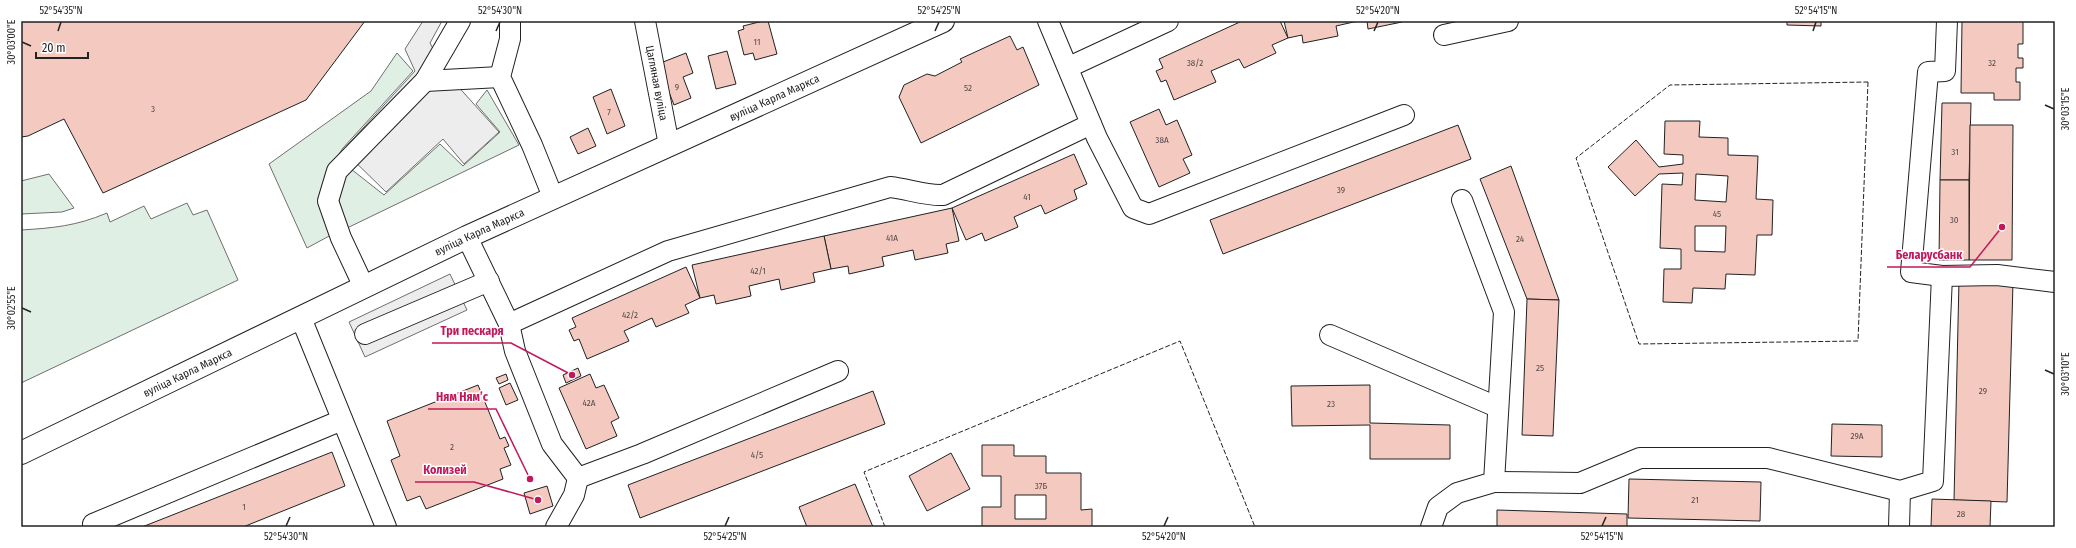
<svg xmlns="http://www.w3.org/2000/svg" width="2076" height="548" font-family="'Fira Sans Condensed',sans-serif">
	<rect width="100%" height="100%" fill="#fff"/>
	<g fill="#e0efe3" stroke="#6f6f6f">
		<polygon points="397,53 413,71 343,148 326,174 331,235 307,248 269,164 371,91"/>
		<polygon points="487,90 519,145 345,229 336,186 351,169 384,195 440,144 463,166 500,132 476,104"/>
		<polygon points="49,174 74,208 62,212 21,214 21,181"/>
		<path d="M 187,203 L 193,215 L 207,210 L 238,280 L 21,383 L 21,230 C 54,228 76,226 107,213 L 110,222 L 144,206 L 151,219 Z"/>
	</g>
	<g fill="#ededed" stroke="#6f6f6f">
		<polygon points="423,21 442,21 430,43 446,73 499,132 464,164 443,139 386,192 343,150 415,71 405,49"/>
		<polygon points="450,274 467,310 365,357 349,322"/>
	</g>
	<g fill="#f3c9c0" stroke="#222" fill-rule="evenodd">
		<polygon points="21,21 365,21 306,100 103,193 64,119 28,136 21,137"/>
		<polygon points="763,21 768,21 777,54 755,60 753,53 744,55 738,31 744,29 743,26"/>
		<polygon points="1242,21 1280,21 1288,38 1272,45 1276,53 1244,68 1239,59 1211,71 1216,82 1174,100 1166,80 1161,82 1156,71 1163,68 1159,59"/>
		<polygon points="1284,21 1358,21 1336,26 1338,36 1303,43 1302,35 1288,38"/>
		<polygon points="1367,21 1402,21 1402,22 1368,29"/>
		<polygon points="1787,21 1821,21 1821,26 1787,25"/>
		<polygon points="1962,21 2023,21 2023,44 2018,44 2018,58 2023,58 2023,68 2016,68 2016,82 2020,82 2020,100 1994,100 1994,93 1961,93"/>
		<polygon points="1010,36 1017,50 1023,47 1039,85 921,143 899,97 904,85 927,74 935,76 962,62 960,59"/>
		<polygon points="727,51 736,84 716,89 708,56"/>
		<polygon points="686,53 693,73 683,77 691,98 674,105 658,64"/>
		<polygon points="611,89 625,126 607,134 593,97"/>
		<polygon points="1942,103 1971,103 1969,180 1940,180"/>
		<polygon points="1159,109 1166,125 1177,120 1192,155 1183,159 1190,173 1159,187 1130,122"/>
		<path d="M 1665,121 L 1700,121 L 1699,137 L 1728,138 L 1728,155 L 1758,156 L 1756,199 L 1773,200 L 1772,235 L 1757,235 L 1755,275 L 1726,274 L 1725,289 L 1693,288 L 1692,303 L 1663,302 L 1664,269 L 1681,269 L 1681,249 L 1660,248 L 1662,184 L 1682,185 L 1683,173 L 1659,174 L 1635,196 L 1608,167 L 1636,140 L 1659,167 L 1683,164 L 1683,155 L 1664,154 ZM 1696,174 L 1728,176 L 1726,202 L 1695,200 ZM 1695,226 L 1726,226 L 1725,252 L 1695,251 Z"/>
		<polygon points="1458,125 1471,159 1223,254 1210,220"/>
		<polygon points="1970,125 2013,125 2012,260 1969,260"/>
		<polygon points="588,128 596,146 578,154 570,137"/>
		<polygon points="1074,154 1087,184 1074,190 1077,199 1045,214 1041,205 1014,217 1018,227 985,241 982,233 966,240 952,208"/>
		<polygon points="1511,166 1559,300 1527,299 1480,179"/>
		<polygon points="1940,180 1969,180 1969,260 1939,260"/>
		<polygon points="952,208 959,241 946,244 948,253 915,260 913,250 882,257 884,266 849,274 848,266 831,269 824,236"/>
		<polygon points="824,236 831,269 813,273 815,282 781,290 779,279 749,286 751,296 716,304 714,295 700,298 692,265"/>
		<polygon points="686,267 700,298 685,305 689,313 656,327 652,318 624,331 629,341 587,359 579,339 574,341 569,330 576,327 572,318"/>
		<polygon points="1959,280 2013,282 2007,502 1954,500"/>
		<polygon points="1527,299 1559,300 1553,436 1522,435"/>
		<polygon points="578,368 581,376 566,383 563,375"/>
		<polygon points="506,374 508,380 499,384 496,378"/>
		<polygon points="590,374 596,388 604,385 619,418 611,422 617,436 586,449 559,388"/>
		<polygon points="510,383 518,400 506,405 499,388"/>
		<polygon points="478,385 500,439 505,437 509,446 504,448 511,465 500,469 503,479 426,509 420,496 407,501 391,460 400,456 387,421"/>
		<polygon points="1370,385 1370,423 1450,425 1450,459 1370,459 1370,425 1292,426 1291,386"/>
		<polygon points="873,391 885,424 640,518 628,485"/>
		<polygon points="1832,424 1882,425 1882,457 1831,456"/>
		<path d="M 982,445 L 1014,445 L 1014,456 L 1046,456 L 1046,473 L 1081,473 L 1081,510 L 1092,509 L 1092,527 L 982,527 L 982,507 L 1001,507 L 1001,476 L 982,476 ZM 1015,495 L 1046,495 L 1046,519 L 1015,519 Z"/>
		<polygon points="332,452 345,486 243,527 142,527"/>
		<polygon points="951,453 970,489 927,511 909,476"/>
		<polygon points="1629,479 1761,482 1760,521 1628,518"/>
		<polygon points="855,484 873,527 807,527 799,507"/>
		<polygon points="547,486 553,506 530,514 524,493"/>
		<polygon points="1932,499 1991,501 1990,527 1931,527"/>
		<polygon points="1497,510 1627,514 1627,527 1497,527"/>
	</g>
	<g fill="none" stroke-linecap="round" stroke-linejoin="round">
		<g stroke="#222" stroke-width="22">
			<g id="minor">
				<polyline points="510,21 510,39 500,77 532,145 553,197"/>
				<path id="s1" d="M 645,21 L 669,145"/>
				<polyline points="1048,21 1097,138 1133,208 1149,214 1404,115"/>
				<polyline points="1947,21 1945,71 1928,72 1911,272 1942,276 1997,275 2055,282"/>
				<polyline points="1444,35 1508,21"/>
				<polyline points="1069,67 1168,21"/>
				<polyline points="425,81 500,77"/>
				<polyline points="467,237 509,324 515,351 552,444 578,478 642,454 838,371"/>
				<polyline points="364,287 341,238 328,201 337,171 425,81 460,21"/>
				<polyline points="301,318 386,527"/>
				<path d="M 509,324 L 668,251 L 890,187 C 908,189 926,196 943,195 L 1091,124"/>
				<polyline points="365,334 489,281"/>
				<polyline points="1330,335 1497,407"/>
				<polyline points="1494,482 1580,483 1640,458 1768,458 1900,491 1933,481 1942,276"/>
				<polyline points="93,524 342,420"/>
				<polyline points="556,527 574,495 578,478"/>
				<polyline points="1431,527 1438,507 1457,493 1494,482 1504,312 1462,200"/>
				<polyline points="1899,527 1900,491"/>
			</g>
		</g>
		<g stroke="#222" stroke-width="24">
			<g id="major">
				<path id="s2" d="M 21,453 L 467,237 L 943,21"/>
			</g>
		</g>
		<use href="#minor" stroke="#fff" stroke-width="20"/>
		<use href="#major" stroke="#fff" stroke-width="22"/>
		<g stroke="#222" stroke-width="1" stroke-dasharray="5 2" stroke-linecap="butt">
			<polygon points="1868,82 1858,341 1639,344 1576,158 1670,85"/>
			<polyline points="885,527 864,472 1180,341 1255,527"/>
		</g>
	</g>
	<path fill="none" stroke="#222" stroke-width="1.5" d="M 58,31 L 61,22M 496,31 L 500,22M 935,31 L 939,22M 1374,31 L 1378,22M 1813,31 L 1816,22M 22,42 L 31,46M 2045,105 L 2054,109M 22,308 L 31,312M 2045,370 L 2054,374M 286,526 L 290,517M 725,526 L 729,517M 1164,526 L 1168,517M 1602,526 L 1606,517"/>
	<g text-anchor="middle" dominant-baseline="central" stroke-width="3" stroke-linejoin="round" paint-order="stroke">
		<g font-size="9" fill="#564c4a">
			<text x="757" y="42">11</text>
			<text x="1195" y="63">38/2</text>
			<text x="1992" y="63">32</text>
			<text x="677" y="87">9</text>
			<text x="968" y="88">52</text>
			<text x="153" y="109">3</text>
			<text x="609" y="112">7</text>
			<text x="1162" y="140">38А</text>
			<text x="1955" y="152">31</text>
			<text x="1341" y="190">39</text>
			<text x="1027" y="197">41</text>
			<text x="1717" y="214">45</text>
			<text x="1954" y="220">30</text>
			<text x="892" y="238">41А</text>
			<text x="1520" y="239">24</text>
			<text x="758" y="271">42/1</text>
			<text x="630" y="315">42/2</text>
			<text x="1540" y="368">25</text>
			<text x="1983" y="391">29</text>
			<text x="589" y="403">42А</text>
			<text x="1331" y="404">23</text>
			<text x="1857" y="436">29А</text>
			<text x="452" y="447">2</text>
			<text x="757" y="455">4/5</text>
			<text x="1041" y="486">37Б</text>
			<text x="1695" y="500">21</text>
			<text x="244" y="507">1</text>
			<text x="1961" y="514">28</text>
		</g>
		<g font-size="11" fill="#222" stroke="#fff">
			<text stroke="none"><textPath href="#s1" startOffset="63">Цагляная вуліца</textPath></text>
			<text stroke="none"><textPath href="#s2" startOffset="833">вуліца Карла Маркса</textPath></text>
			<text stroke="none"><textPath href="#s2" startOffset="509">вуліца Карла Маркса</textPath></text>
			<text stroke="none"><textPath href="#s2" startOffset="185">вуліца Карла Маркса</textPath></text>
		</g>
	</g>
	<path fill="none" stroke="#c2185b" stroke-width="1.5" d="M2002 227L1970 267H1887M572 375L511 343H432M530 479L496 409H428M538 500L474 482H415"/>
	<g fill="#c2185b" stroke="#fff" stroke-width="1.5">
		<circle cx="2002" cy="227" r="4"/>
		<circle cx="572" cy="375" r="4"/>
		<circle cx="530" cy="479" r="4"/>
		<circle cx="538" cy="500" r="4"/>
	</g>
	<g font-size="12" text-anchor="middle" font-weight="bold" fill="#c2185b" stroke="#fff" stroke-width="3" stroke-linejoin="round" paint-order="stroke">
		<text x="1929" y="259">Беларусбанк</text>
		<text x="472" y="335">Три пескаря</text>
		<text x="462" y="401">Ням Нямʼс</text>
		<text x="445" y="474">Колизей</text>
	</g>
	<rect width="2076" height="548" fill="none" stroke="#ffffff" stroke-width="44"/>
	<path d="M36 52v6h52v-6" fill="none" stroke="#222222" stroke-width="2"/>
	<text x="42" y="52" font-size="12" fill="#222222" stroke="#ffffff" stroke-width="3" paint-order="stroke">20 m</text>
	<rect x="22" y="22" width="2032" height="504" fill="none" stroke="#222" stroke-width="1.5"/>
	<g font-size="10" text-anchor="middle" fill="#222">
		<text x="61" y="14">52°54'35"N</text>
		<text x="500" y="14">52°54'30"N</text>
		<text x="939" y="14">52°54'25"N</text>
		<text x="1378" y="14">52°54'20"N</text>
		<text x="1816" y="14">52°54'15"N</text>
		<text transform="translate(11 42) rotate(-90)" y="4">30°03'00"E</text>
		<text transform="translate(2065 109) rotate(-90)" y="4">30°03'15"E</text>
		<text transform="translate(11 308) rotate(-90)" y="4">30°02'55"E</text>
		<text transform="translate(2065 374) rotate(-90)" y="4">30°03'10"E</text>
		<text x="286" y="540">52°54'30"N</text>
		<text x="725" y="540">52°54'25"N</text>
		<text x="1164" y="540">52°54'20"N</text>
		<text x="1602" y="540">52°54'15"N</text>
	</g>
</svg>
